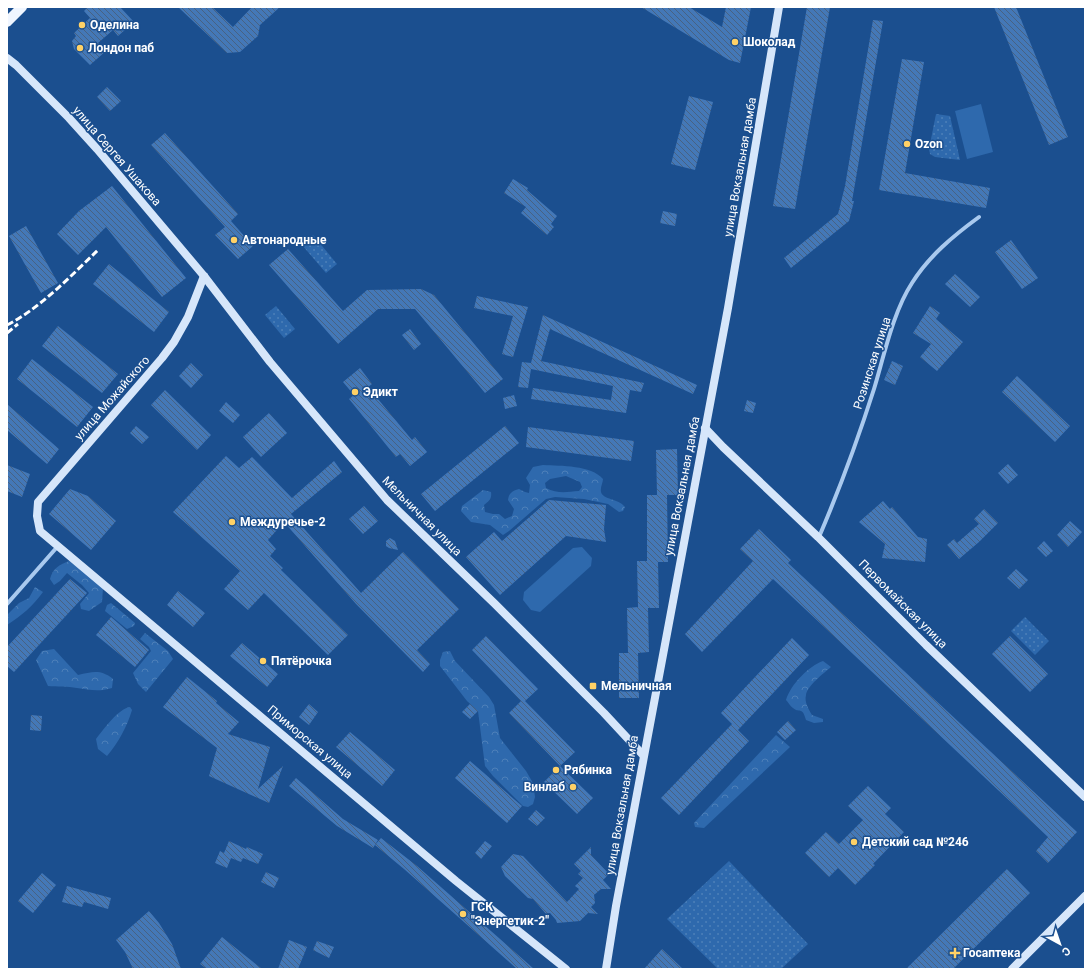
<svg xmlns="http://www.w3.org/2000/svg" width="1092" height="976" font-family="Roboto,sans-serif">
	<defs>
		<pattern id="grass-dots" width="8" height="8" patternUnits="userSpaceOnUse"><rect width="8" height="8" fill="#2e69ad"/><path d="M2 2h.1M6 6h.1" fill="none" stroke="#4d80b9" stroke-width="1.8" stroke-linecap="round"/></pattern>
		<pattern id="forest-crowns" width="20" height="18" patternUnits="userSpaceOnUse"><rect width="20" height="18" fill="#2e69ad"/><path d="M2 6a3 3 0 1 1 6 0M12 15a3 3 0 1 1 6 0" fill="none" stroke="#4d80b9"/></pattern>
		<pattern id="building-back-hatch" width="6" height="6" patternUnits="userSpaceOnUse"><rect width="6" height="6" fill="#4478b7"/><path d="M-1 5l2 2M0 0l6 6M5-1l2 2" fill="none" stroke="#486282"/></pattern>
	</defs>
	<rect width="100%" height="100%" fill="#1b4f8f"/>
	<g fill="url(#grass-dots)">
		<polygon points="936,114 950,116 960,160 935,157 930,154 929,149"/>
		<polygon points="313,235 337,264 326,273 302,245"/>
		<polygon points="276,306 295,329 284,338 265,315"/>
		<polygon points="1025,617 1049,641 1035,655 1011,631"/>
		<polygon points="729,861 808,944 781,969 718,969 667,919"/>
	</g>
	<g fill="url(#forest-crowns)" fill-rule="evenodd">
		<path d="M 543,465 C 561,466 591,465 603,479 C 603,483 600,487 601,492 C 603,500 618,498 625,507 L 623,511 L 619,512 L 608,504 L 584,499 L 555,497 L 546,499 L 509,531 L 503,535 L 490,525 L 471,522 L 461,511 L 462,506 L 483,490 L 491,492 C 492,499 489,501 484,505 L 485,512 L 493,514 L 499,514 L 505,519 L 512,516 L 514,509 L 508,500 C 509,493 512,491 519,489 L 525,492 L 529,493 L 530,485 L 526,478 L 533,467 ZM 566,476 L 580,482 L 582,487 L 579,491 C 567,492 557,494 546,488 L 545,483 L 550,479 Z"/>
		<path d="M 69,561 L 86,573 L 103,588 L 102,602 L 89,611 L 81,609 L 80,604 L 89,593 L 82,585 L 67,573 L 60,581 L 54,585 L 50,579 C 53,568 59,565 69,561 Z"/>
		<path d="M 35,587 L 43,592 C 33,606 21,616 7,625 L 7,615 L 19,603 L 29,598 Z"/>
		<polygon points="111,603 135,623 134,626 127,629 105,611 107,605"/>
		<polygon points="145,633 168,651 173,659 146,692 138,684 133,673 151,651 149,647 140,639"/>
		<path d="M 54,649 L 78,675 C 93,672 100,669 113,679 L 112,688 C 99,692 90,690 77,688 C 68,686 57,687 48,686 L 36,660 L 42,651 Z"/>
		<polygon points="450,651 455,661 489,697 494,705 500,738 526,771 533,783 535,797 533,804 528,807 523,806 493,776 485,766 478,711 467,701 440,666 440,660 443,652"/>
		<path d="M 823,661 L 831,667 C 824,673 807,686 806,695 C 804,702 809,710 812,715 L 823,719 L 823,722 L 814,723 L 806,720 C 802,706 801,714 793,708 C 790,706 788,702 786,700 C 791,684 809,666 823,661 Z"/>
		<path d="M 130,707 L 132,710 C 127,727 118,743 107,756 L 98,749 L 96,739 C 104,729 118,709 130,707 Z"/>
		<polygon points="776,735 790,747 704,828 695,827 694,823"/>
	</g>
	<g fill="#2e69ad">
		<polygon points="981,104 993,152 967,159 955,111"/>
		<polygon points="582,547 592,558 591,566 540,612 531,610 523,600 524,592 573,548"/>
	</g>
	<g fill="url(#building-back-hatch)">
		<polygon points="88,7 120,7 134,22 118,36 113,30 98,43 106,51 90,65 74,49 72,41 76,36 74,33 90,18 84,11"/>
		<polygon points="178,7 212,7 233,27 252,7 280,7 260,25 258,36 240,52 227,53"/>
		<polygon points="641,7 689,7 722,27 726,7 751,7 740,63 729,60"/>
		<polygon points="807,7 830,7 795,209 773,206"/>
		<polygon points="994,7 1016,7 1068,137 1049,145"/>
		<polygon points="873,20 883,21 852,201 854,201 849,221 791,268 784,258 838,214 845,186"/>
		<polygon points="902,59 924,62 905,173 990,188 986,208 879,190"/>
		<polygon points="107,87 121,101 110,111 97,97"/>
		<polygon points="689,96 713,102 695,170 671,164"/>
		<polygon points="165,133 238,214 231,221 253,246 238,259 215,235 225,227 151,145"/>
		<polygon points="513,179 528,188 527,190 557,216 551,224 554,227 547,235 521,213 526,207 504,193"/>
		<polygon points="112,186 186,278 162,297 106,227 78,255 57,234 79,211"/>
		<polygon points="663,211 677,214 675,226 660,223"/>
		<polygon points="26,226 58,283 41,293 9,236"/>
		<polygon points="1011,240 1038,278 1022,289 995,252"/>
		<polygon points="288,249 343,311 367,290 421,289 434,295 503,379 485,393 415,309 378,309 338,344 269,265"/>
		<polygon points="109,264 169,312 154,332 93,284"/>
		<polygon points="955,274 980,297 970,307 945,284"/>
		<polygon points="477,296 528,307 513,357 502,354 513,316 474,308"/>
		<polygon points="930,306 940,313 936,319 963,342 937,371 920,357 931,344 913,333"/>
		<polygon points="543,315 697,385 693,394 550,329 541,361 644,383 641,392 630,390 626,413 531,399 533,388 611,400 613,386 531,369 528,388 518,387 522,362 531,363"/>
		<polygon points="58,326 118,374 102,393 42,346"/>
		<polygon points="410,329 421,344 414,350 402,335"/>
		<polygon points="32,359 93,407 77,427 17,379"/>
		<polygon points="892,361 903,366 895,385 884,380"/>
		<polygon points="191,363 203,375 191,388 179,376"/>
		<polygon points="360,368 372,384 368,387 412,440 415,437 427,452 410,466 400,454 396,457 349,399 354,395 343,382"/>
		<polygon points="1017,376 1070,426 1055,442 1002,392"/>
		<polygon points="165,390 211,435 197,450 151,405"/>
		<polygon points="514,395 517,406 505,409 503,398"/>
		<polygon points="747,400 756,403 753,413 744,411"/>
		<polygon points="226,402 240,415 233,423 219,411"/>
		<polygon points="7,404 59,449 47,464 7,430"/>
		<polygon points="269,413 287,433 261,457 243,437"/>
		<polygon points="136,426 149,437 142,444 130,433"/>
		<polygon points="505,426 519,443 435,511 421,494"/>
		<polygon points="528,427 634,441 631,461 526,447"/>
		<polygon points="677,449 678,495 667,495 668,562 658,562 659,608 648,608 649,652 638,653 639,698 619,698 619,653 628,653 627,608 638,607 637,561 647,561 647,495 657,495 656,450"/>
		<polygon points="226,456 239,468 252,457 292,498 334,461 342,472 291,514 361,593 403,552 459,609 417,650 430,664 423,672 356,604 284,522 268,540 276,549 270,556 283,568 281,570 348,635 328,655 264,593 248,610 224,589 240,571 173,512"/>
		<polygon points="1008,464 1018,475 1008,484 998,473"/>
		<polygon points="7,465 30,474 22,497 7,491"/>
		<polygon points="70,489 88,496 116,521 91,550 49,514"/>
		<polygon points="549,500 606,505 604,529 606,542 566,536 500,595 466,557 494,532 502,541"/>
		<polygon points="883,501 890,509 892,507 918,537 927,539 925,562 882,558 885,544 859,522"/>
		<polygon points="364,506 378,521 363,534 349,519"/>
		<polygon points="984,509 998,523 979,542 959,559 947,545 954,539 957,543 979,524 974,519"/>
		<polygon points="1070,521 1082,532 1068,547 1057,535"/>
		<polygon points="759,529 791,560 788,563 1077,832 1048,863 1036,851 1048,837 773,579 702,652 685,634 753,561 740,549"/>
		<polygon points="390,538 395,541 398,550 389,548 386,546 386,541"/>
		<polygon points="1044,541 1053,551 1046,557 1037,548"/>
		<polygon points="1016,569 1028,580 1019,589 1007,578"/>
		<polygon points="70,579 87,593 14,672 7,666 7,647"/>
		<polygon points="178,591 205,613 193,627 167,605"/>
		<polygon points="111,617 149,650 135,667 96,635"/>
		<polygon points="486,636 538,689 525,701 575,752 560,766 509,713 521,701 472,650"/>
		<polygon points="1010,636 1048,674 1030,692 992,654"/>
		<polygon points="792,638 809,655 738,730 749,741 679,815 661,798 732,724 721,713"/>
		<polygon points="242,643 278,674 267,687 230,656"/>
		<polygon points="187,677 217,701 216,703 239,722 228,734 270,747 258,789 283,766 269,803 209,776 217,748 163,707"/>
		<polygon points="309,704 318,712 309,725 299,717"/>
		<polygon points="470,704 478,711 470,719 462,712"/>
		<polygon points="31,715 42,716 41,731 30,730"/>
		<polygon points="788,721 796,730 785,740 777,732"/>
		<polygon points="350,732 395,770 382,786 336,747"/>
		<polygon points="470,761 522,806 507,823 455,778"/>
		<polygon points="560,766 593,798 577,814 544,782"/>
		<polygon points="296,778 343,819 378,840 373,848 337,826 289,786"/>
		<polygon points="868,786 891,808 885,814 904,832 873,864 875,865 855,885 838,868 829,877 805,853 826,832 839,844 863,820 848,806"/>
		<polygon points="536,810 545,818 537,826 528,819"/>
		<polygon points="381,838 417,866 534,969 517,969 404,869 375,845"/>
		<polygon points="229,841 246,849 247,847 263,854 258,864 243,858 241,862 231,858 227,868 215,863 220,851 224,853"/>
		<polygon points="485,841 492,846 481,859 475,853"/>
		<polygon points="591,847 591,855 609,874 603,880 611,889 601,889 594,895 595,903 591,907 598,914 588,913 580,921 557,923 556,920 550,913 546,914 533,899 528,898 505,876 501,867 513,854 523,856 567,902 579,889 575,886 583,878 578,874 581,871 574,864"/>
		<polygon points="1007,869 1030,893 953,969 906,969"/>
		<polygon points="266,872 279,878 274,888 261,882"/>
		<polygon points="42,873 56,885 33,913 18,901"/>
		<polygon points="67,886 111,898 108,909 84,902 82,907 62,902"/>
		<polygon points="149,911 159,923 172,944 181,969 133,969 125,952 116,940"/>
		<polygon points="222,937 262,969 207,969 200,964"/>
		<polygon points="289,940 307,947 298,969 278,969"/>
		<polygon points="317,941 334,947 329,958 313,950"/>
		<polygon points="662,949 683,969 644,969"/>
	</g>
	<g fill="none" stroke-linecap="round" stroke-linejoin="round">
		<g stroke="#a9c9ee" stroke-width="4">
			<path d="M 819,537 C 840,488 858,439 874,389 C 884,356 893,312 912,283 C 929,256 953,236 979,217"/>
			<polyline points="7,604 58,546"/>
		</g>
		<g stroke="#d6e6fa" stroke-width="8">
			<polyline points="7,58 16,65 69,118 97,149 204,276 270,362 387,500 494,603 604,713 643,755"/>
			<polyline points="204,276 188,317 174,342 162,358 38,502 37,516 40,531 456,881 566,969"/>
			<polyline points="705,428 723,447 818,537 926,645 1085,797"/>
			<polyline points="606,969 616,906 728,308 779,7"/>
			<polyline points="1012,969 1085,896"/>
		</g>
		<polyline stroke="#f0f6ff" stroke-width="10" points="7,22 22,7"/>
		<g stroke="#fff" stroke-width="3" stroke-dasharray="7 3" stroke-linecap="butt">
			<path d="M 7,325 C 39,309 72,275 98,250"/>
			<polyline points="7,333 18,324"/>
		</g>
	</g>
	<g fill="#ffd166" stroke="#1b4f8f" stroke-width="1.5">
		<circle cx="82" cy="25" r="4"/>
		<circle cx="735" cy="42" r="4"/>
		<circle cx="80" cy="48" r="4"/>
		<circle cx="907" cy="144" r="4"/>
		<circle cx="234" cy="240" r="4"/>
		<circle cx="355" cy="392" r="4"/>
		<circle cx="232" cy="522" r="4"/>
		<circle cx="263" cy="661" r="4"/>
		<rect x="589" y="682" width="8" height="8" rx="2"/>
		<circle cx="556" cy="770" r="4"/>
		<circle cx="573" cy="787" r="4"/>
		<circle cx="854" cy="842" r="4"/>
		<circle cx="463" cy="914" r="4"/>
		<path d="M953 947h4v4h4v4h-4v4h-4v-4h-4v-4h4z"/>
	</g>
	<g text-anchor="middle" dominant-baseline="central" stroke-width="3" stroke-linejoin="round" paint-order="stroke">
		<g font-size="12" font-weight="bold" fill="#fff" stroke="#1b4f8f" text-anchor="start">
			<text x="90" y="25">Оделина</text>
			<text x="743" y="42">Шоколад</text>
			<text x="88" y="48">Лондон паб</text>
			<text x="915" y="144">Ozon</text>
			<text x="242" y="240">Автонародные</text>
			<text x="363" y="392">Эдикт</text>
			<text x="240" y="522">Междуречье-2</text>
			<text x="271" y="661">Пятёрочка</text>
			<text x="601" y="686">Мельничная</text>
			<text x="564" y="770">Рябинка</text>
			<text x="565" y="787" text-anchor="end">Винлаб</text>
			<text x="862" y="842">Детский сад №246</text>
			<text x="471" y="907">ГСК<tspan x="471" dy="14">"Энергетик-2"</tspan></text>
			<text x="963" y="953">Госаптека</text>
		</g>
		<g font-size="12" fill="#fff" stroke="#1b4f8f">
			<text transform="translate(117 156) rotate(49)">улица Сергея Ушакова</text>
			<text transform="translate(740 167) rotate(-80)">улица Вокзальная дамба</text>
			<text transform="translate(872 363) rotate(-72)">Розинская улица</text>
			<text transform="translate(112 398) rotate(-49)">улица Можайского</text>
			<text transform="translate(682 486) rotate(-79)">улица Вокзальная дамба</text>
			<text transform="translate(422 516) rotate(45)">Мельничная улица</text>
			<text transform="translate(903 604) rotate(45)">Первомайская улица</text>
			<text transform="translate(310 742) rotate(40)">Приморская улица</text>
			<text transform="translate(622 805) rotate(-80)">улица Вокзальная дамба</text>
		</g>
	</g>
	<rect width="1092" height="976" fill="none" stroke="#ffffff" stroke-width="16"/>
	<g transform="translate(1060 944) rotate(140)" stroke="#1b4f8f" stroke-width="3" paint-order="stroke">
	<path d="M0-3L7 15L0 10L-7 15Z" fill="#ffffff"/>
	<text y="-6" font-size="11" font-weight="bold" text-anchor="middle" fill="#ffffff">С</text>
	</g>
</svg>
